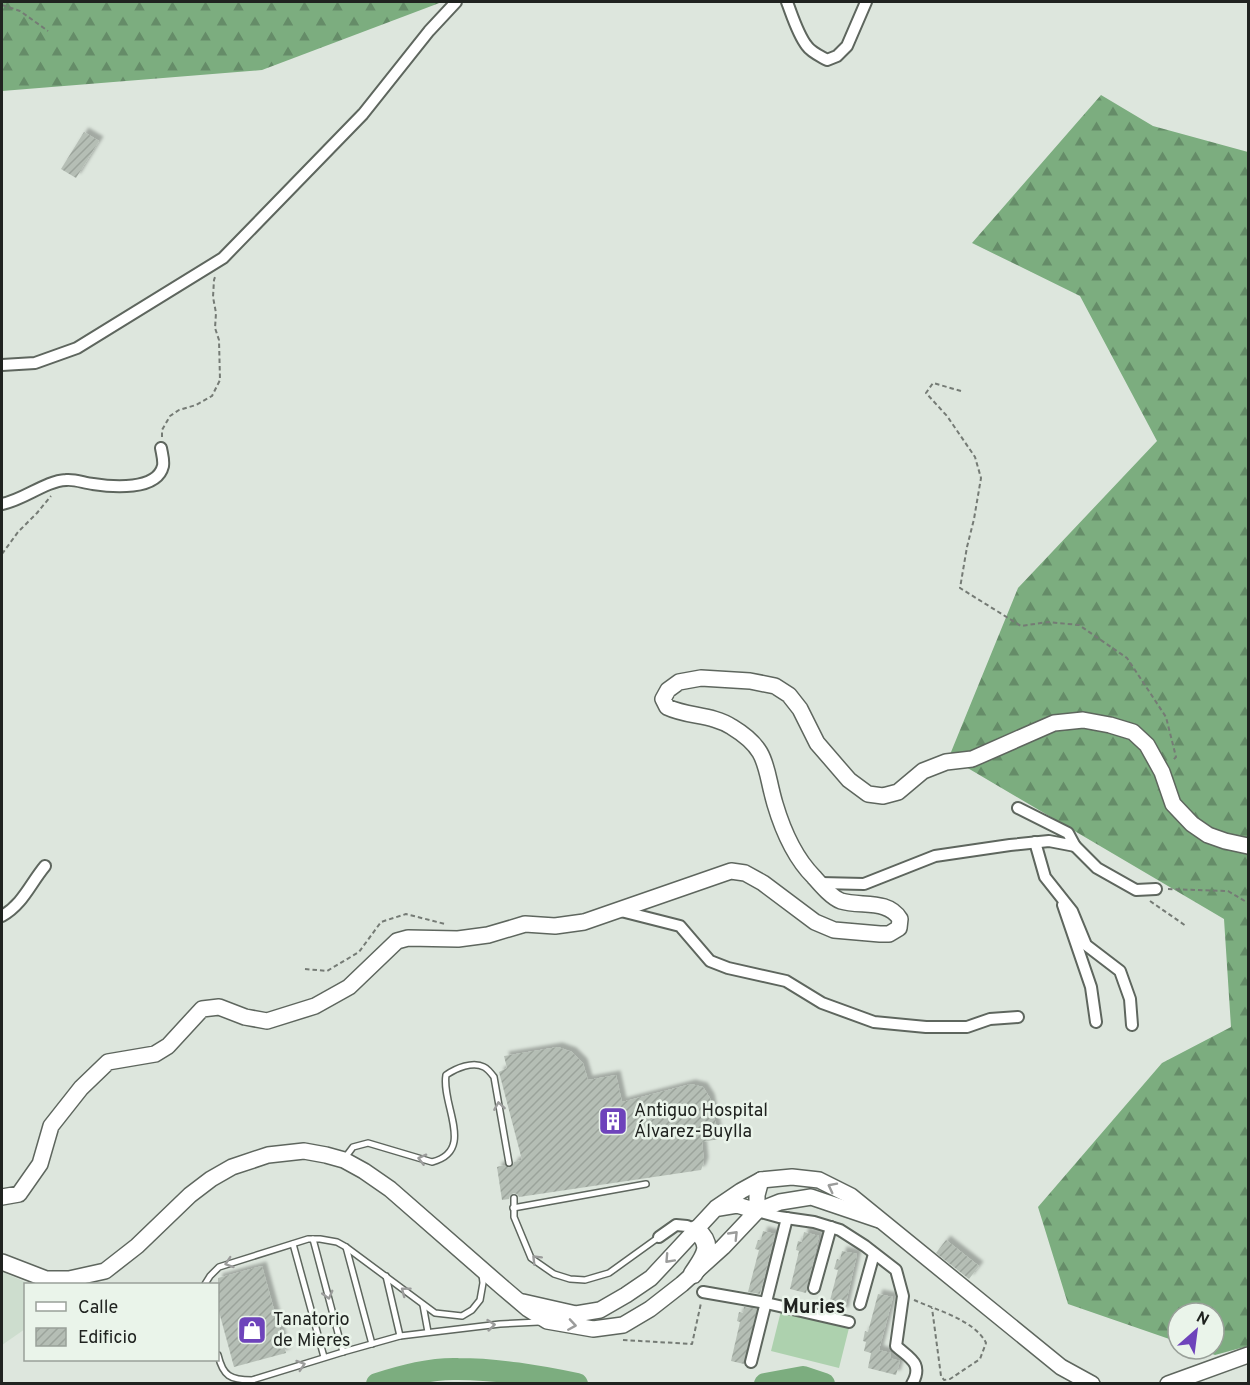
<svg xmlns="http://www.w3.org/2000/svg" width="1250" height="1385" font-family="Overpass,sans-serif">
	<defs>
		<pattern id="forest-firs" width="22" height="20" patternUnits="userSpaceOnUse" patternTransform="scale(1.5)"><rect width="22" height="20" fill="#7cad7f"/><path d="M5 1l3.5 6h-7zM16 11l3.5 6h-7z" fill="#658c68"/></pattern>
		<pattern id="building-hatch" width="6" height="6" patternUnits="userSpaceOnUse" patternTransform="scale(1.5)"><rect width="6" height="6" fill="#b5beb5"/><path d="M-1 1l2-2M0 6l6-6M5 7l2-2" fill="none" stroke="#9ba39b"/></pattern>
		<filter id="shadow"><feDropShadow dx="4.5" dy="-4.5" stdDeviation="1.5" flood-color="#0004"/></filter>
	</defs>
	<rect width="100%" height="100%" fill="#dde6dd"/>
	<polygon fill="#cdddce" points="2,1272 30,1284 26,1284 25,1329 2,1345"/>
	<g fill="url(#forest-firs)">
		<polygon points="2,2 442,2 262,70 2,91"/>
		<polygon points="1101,95 1153,126 1248,152 1248,1346 1215,1355 1198,1349 1214,1349 1214,1313 1178,1313 1178,1342 1068,1304 1038,1207 1162,1063 1231,1027 1224,919 949,757 1018,588 1157,441 1080,296 972,243"/>
	</g>
	<polygon fill="#add1ae" points="781,1311 849,1328 839,1368 771,1351"/>
	<g fill="none" stroke-linecap="round" stroke-linejoin="round">
		<g stroke="#7cad7f" stroke-width="22">
			<path d="M 377,1384 C 403,1376 431,1368 458,1369 C 498,1369 537,1376 577,1384"/>
			<polyline points="765,1384 803,1377 824,1384"/>
		</g>
	</g>
	<g fill="url(#building-hatch)" filter="url(#shadow)">
		<polygon points="84,132 99,141 76,178 61,169"/>
		<polygon points="558,1047 572,1052 583,1063 588,1080 616,1075 622,1102 691,1084 703,1087 710,1098 719,1139 702,1142 704,1162 701,1170 519,1197 517,1194 513,1193 510,1195 509,1199 502,1200 497,1167 504,1165 507,1167 510,1168 513,1165 514,1162 522,1160 499,1072 507,1068 504,1056"/>
		<polygon points="763,1231 775,1234 760,1294 748,1292 759,1250 755,1249 758,1240 761,1240"/>
		<polygon points="804,1232 819,1236 806,1293 790,1289 799,1251 796,1250 798,1241 802,1242"/>
		<polygon points="946,1240 979,1266 969,1279 936,1253"/>
		<polygon points="842,1251 857,1254 844,1312 828,1308 838,1270 834,1269 837,1259 840,1260"/>
		<polygon points="262,1266 286,1353 234,1367 218,1308 218,1278"/>
		<polygon points="878,1294 893,1297 879,1350 891,1353 890,1358 900,1361 896,1375 868,1368 871,1353 864,1351 866,1342 863,1341 865,1331 868,1332"/>
		<polygon points="744,1307 757,1309 744,1364 731,1361 740,1322 737,1321 739,1312 743,1313"/>
	</g>
	<g fill="none" stroke-linecap="round" stroke-linejoin="round">
		<g stroke="#5e665e" stroke-width="8">
			<g id="lane">
				<path d="M 344,1159 L 353,1147 L 368,1143 L 432,1162 C 476,1151 441,1105 446,1075 C 456,1068 473,1061 484,1067 C 488,1069 491,1073 494,1077 L 509,1163"/>
				<polyline points="514,1198 514,1217 531,1258 554,1274 570,1279 585,1280 609,1273 659,1237"/>
				<polyline points="513,1208 646,1184"/>
				<polyline points="313,1239 343,1352"/>
				<polyline points="293,1244 324,1357"/>
				<polyline points="346,1247 372,1344"/>
				<polyline points="386,1276 400,1336"/>
				<polyline points="205,1284 210,1276 219,1267 308,1239 320,1239 337,1242 346,1247 435,1313 462,1316 472,1310 480,1300 483,1283 482,1274"/>
				<polyline points="423,1305 428,1332"/>
				<path d="M 218,1355 C 223,1376 230,1380 252,1380 L 343,1352 L 400,1336 L 500,1324 L 539,1322"/>
			</g>
		</g>
		<g stroke="#5e665e" stroke-width="14">
			<g id="street">
				<path d="M 787,2 C 792,15 798,35 807,46 C 811,52 820,56 827,60 L 837,56 L 847,46 L 866,2"/>
				<polyline points="2,365 35,363 77,348 223,258 363,114 429,31 456,2"/>
				<path d="M 2,504 C 24,500 45,481 66,480 C 75,479 84,483 93,484 C 112,487 157,491 163,466 C 164,460 162,454 161,448"/>
				<polyline points="1035,842 1045,877 1072,911 1086,945 1120,971 1130,999 1132,1025"/>
				<polyline points="1075,846 1097,868 1136,890 1156,889"/>
				<polyline points="820,883 864,884 935,856 1010,845 1049,841 1075,846 1068,833 1018,808"/>
				<polyline points="1063,905 1091,987 1096,1022"/>
				<polyline points="617,910 680,926 710,961 728,968 786,981 822,1003 874,1022 926,1027 967,1027 990,1019 1018,1017"/>
				<path d="M 2,916 C 23,904 30,884 45,866"/>
				<path d="M 757,1211 L 779,1217 L 814,1222 L 840,1230 L 865,1246 L 896,1270 L 903,1296 L 896,1346 C 909,1358 924,1363 912,1384"/>
				<polyline points="659,1237 676,1225 687,1226 696,1230"/>
				<polyline points="814,1288 831,1227"/>
				<polyline points="703,1292 766,1303 849,1322"/>
				<polyline points="860,1304 874,1254"/>
				<polyline points="751,1362 787,1218"/>
			</g>
		</g>
		<g stroke="#5e665e" stroke-width="18">
			<g id="secondary">
				<path d="M 2,1197 L 19,1194 L 40,1164 L 51,1126 L 81,1088 L 108,1062 L 155,1054 L 168,1046 L 202,1009 L 219,1007 L 245,1017 L 267,1021 L 315,1006 L 349,987 L 397,941 L 408,938 L 458,939 L 488,935 L 525,924 L 555,926 L 584,922 L 731,871 L 745,873 L 763,883 L 815,922 L 834,930 L 880,934 L 889,934 L 899,928 L 900,919 C 888,899 861,907 841,901 C 831,897 821,885 814,877 C 794,857 783,831 775,804 C 764,767 770,750 732,727 C 712,714 688,717 667,707 L 663,699 L 668,690 L 679,682 L 701,678 L 750,681 L 775,686 L 789,695 L 800,709 L 817,743 L 849,780 L 868,794 L 883,796 L 898,792 L 923,771 L 946,762 L 972,759 L 1054,723 L 1083,720 L 1110,725 L 1133,732 L 1147,745 L 1162,772 L 1173,804 L 1192,824 L 1208,835 L 1225,841 L 1248,846"/>
				<polyline points="719,1208 737,1205 757,1211 757,1195 761,1180"/>
				<polyline points="2,1262 46,1279 69,1279 105,1271 137,1246 190,1195 211,1179 232,1167 268,1155 304,1151 326,1155 344,1160 364,1171 390,1189 501,1286 528,1309 547,1321 593,1329 623,1325 650,1309 682,1284 723,1247 757,1211 780,1202 811,1197 879,1220"/>
				<polyline points="523,1302 576,1314 600,1310 626,1295 651,1278 716,1208 741,1191 761,1180 792,1177 819,1180 851,1196 1061,1367 1092,1384"/>
				<polyline points="1168,1384 1248,1355"/>
			</g>
		</g>
		<g stroke="#5e665e" stroke-width="21">
			<path id="primary" d="M 693,1274 C 704,1257 715,1246 696,1230"/>
		</g>
		<g stroke="#757b75" stroke-width="2" stroke-dasharray="4.5 3" stroke-linecap="butt">
			<polyline points="2,5 20,11 48,31"/>
			<polyline points="961,391 933,383 926,393 947,416 975,457 981,478 974,519 967,547 960,588 1021,626 1048,622 1079,625 1127,658 1166,717 1176,757 1172,761"/>
			<polyline points="162,437 162,430 170,416 179,410 196,405 212,396 220,380 219,340 215,328 216,313 213,297 214,280 215,277"/>
			<polyline points="2,554 18,532 37,513 51,496"/>
			<polyline points="1168,889 1228,891 1248,903"/>
			<polyline points="1150,901 1186,926"/>
			<polyline points="305,969 327,971 359,952 381,922 406,914 445,924"/>
			<path d="M 914,1300 C 936,1310 975,1320 986,1343 L 980,1359 L 950,1379 L 944,1380 L 941,1376 L 932,1308"/>
			<polyline points="623,1340 692,1344 701,1303"/>
		</g>
		<use href="#lane" stroke="#fff" stroke-width="5"/>
		<use href="#street" stroke="#fff" stroke-width="10"/>
		<use href="#secondary" stroke="#fff" stroke-width="15"/>
		<use href="#primary" stroke="#fff" stroke-width="18"/>
	</g>
	<defs><path id="oneway-chevron" d="M-2-3.5L2.5 0L-2 3.5" fill="none" stroke-width="1.6" stroke-linecap="round" stroke-linejoin="round" transform="scale(1.5)"/></defs>
	<g stroke="#9b9c9b">
		<use href="#oneway-chevron" transform="translate(499 1106) rotate(-99)"/>
		<use href="#oneway-chevron" transform="translate(422 1159) rotate(-166)"/>
		<use href="#oneway-chevron" transform="translate(832 1187) rotate(-153)"/>
		<use href="#oneway-chevron" transform="translate(734 1235) rotate(-46)"/>
		<use href="#oneway-chevron" transform="translate(536 1259) rotate(-135)"/>
		<use href="#oneway-chevron" transform="translate(669 1259) rotate(133)"/>
		<use href="#oneway-chevron" transform="translate(229 1263) rotate(162)"/>
		<use href="#oneway-chevron" transform="translate(405 1291) rotate(-143)"/>
		<use href="#oneway-chevron" transform="translate(328 1295) rotate(75)"/>
		<use href="#oneway-chevron" transform="translate(491 1325) rotate(-6)"/>
		<use href="#oneway-chevron" transform="translate(572 1325) rotate(9)"/>
		<use href="#oneway-chevron" transform="translate(301 1365) rotate(-18)"/>
	</g>
	<defs>
		<g id="building-square" transform="scale(1.5)"><rect x="-9" y="-9" width="18" height="18" rx="4" fill="#6e43bb" stroke="#eaf4ea"/><path d="M-4-6H4V6H1V3H-1V6H-4ZM-2.5-4.3h1.7v1.8h-1.7ZM.8-4.3h1.7v1.8H.8ZM-2.5-1h1.7V.8h-1.7ZM.8-1h1.7V.8H.8Z" fill="#fff"/></g>
		<g id="shop-square" transform="scale(1.5)"><rect x="-9" y="-9" width="18" height="18" rx="4" fill="#6e43bb" stroke="#eaf4ea"/><path d="M-5-2.5h2.3a2.7 3.5 0 0 1 5.4 0H5L5.5 6h-11ZM-1.5-2.5h3a1.5 2.3 0 0 0-3 0Z" fill="#fff"/></g>
	</defs>
	<g fill-rule="evenodd">
		<use href="#building-square" x="613" y="1121"/>
		<use href="#shop-square" x="252" y="1330"/>
	</g>
	<g text-anchor="middle" dominant-baseline="central" stroke-width="5" stroke-linejoin="round" paint-order="stroke">
		<g font-size="18" fill="#202320" stroke="#eaf4ea" text-anchor="start">
			<text x="634" y="1111">Antiguo Hospital<tspan x="634" dy="21">Álvarez-Buylla</tspan></text>
			<text x="273" y="1320">Tanatorio<tspan x="273" dy="21">de Mieres</tspan></text>
		</g>
		<g font-size="20" font-weight="bold" fill="#202320" stroke="#eaf4ea">
			<text x="814" y="1308">Muries</text>
		</g>
	</g>
	<rect width="1250" height="1385" fill="none" stroke="#202320" stroke-width="6"/>
	<rect x="24" y="1283" width="195" height="78" fill="#eaf4ea" stroke="#99a099" stroke-width="1.5"/>
	<rect x="36" y="1302" width="30" height="9" fill="#ffffff" stroke="#99a099" stroke-width="1.5"/>
	<text x="78" y="1313" font-size="18" fill="#202320">Calle</text>
	<rect x="36" y="1328" width="30" height="18" fill="url(#building-hatch)" stroke="#99a099" stroke-width="1.5"/>
	<text x="78" y="1343" font-size="18" fill="#202320">Edificio</text>
	<g transform="translate(1196 1331) rotate(28)"><circle r="28" fill="#eaf4ea" stroke="#99a099" stroke-width="1.5"/>
	<path d="M0-4.5L10 22L0 15L-10 22Z" fill="#6e43bb"/>
	<text y="-9" font-size="16" font-weight="bold" text-anchor="middle" fill="#202320">N</text>
	</g>
</svg>
